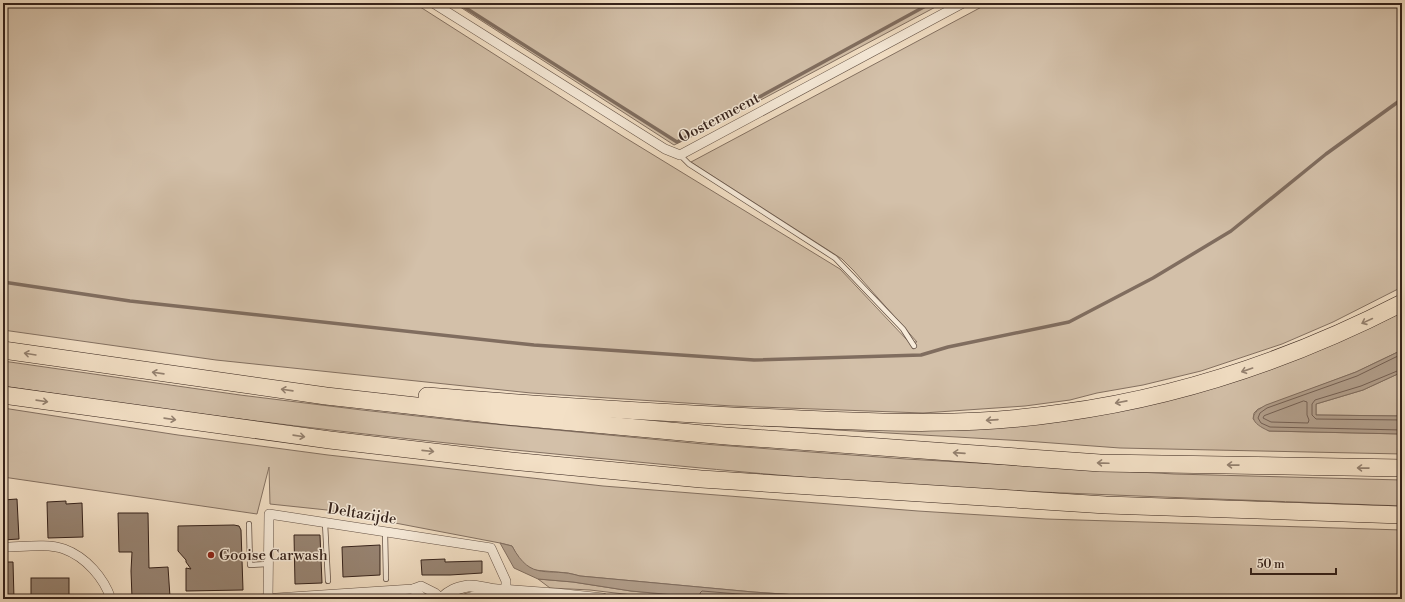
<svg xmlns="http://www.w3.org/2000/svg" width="1405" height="602" font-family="'Libre Bodoni',serif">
	<rect width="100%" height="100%" fill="#f3e0c6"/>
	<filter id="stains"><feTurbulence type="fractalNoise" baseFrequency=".005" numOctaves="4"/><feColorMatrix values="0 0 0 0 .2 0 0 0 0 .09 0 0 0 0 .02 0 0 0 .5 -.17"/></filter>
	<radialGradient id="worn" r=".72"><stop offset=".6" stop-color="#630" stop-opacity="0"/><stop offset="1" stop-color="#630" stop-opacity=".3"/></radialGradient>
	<g fill="#d3c0a9" stroke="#847162">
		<polygon points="3,3 414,3 624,137 840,269 909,342 917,342 854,271 842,259 691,162 989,3 1402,3 1402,287 1333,322 1282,344 1201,371 1143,385 1097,393 1070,400 1025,406 923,413 732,406 531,393 216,360 3,330"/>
		<polygon points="454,3 943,3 693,136 674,145"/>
		<polygon points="1402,307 1402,350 1356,372 1258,409 1254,413 1253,419 1269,431 1402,434 1402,454 1120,448 1025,441 734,424 938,426 1155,401"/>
		<path d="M 3,361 L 240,395 L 362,410 L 472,422 L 703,444 L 906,459 L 1174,474 L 1402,480 L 1402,506 C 1247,500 1091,495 936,487 C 819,480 702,468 585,457 C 390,438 196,416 3,386 Z"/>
		<polygon points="1402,372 1402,416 1316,415 1316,404 1363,390"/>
		<polygon points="3,408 178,435 328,455 603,486 918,511 1046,519 1402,530 1402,599 926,599 922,596 920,599 855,599 753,592 580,576 568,573 534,570 526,566 519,559 512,546 500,543 327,510 270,504 269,467 257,514 3,477"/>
		<polygon points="538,579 573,582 631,591 718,599 666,599 590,590 550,588"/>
	</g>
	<g fill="#b29f8c" stroke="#806d5f">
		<path d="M 1402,350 L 1402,372 L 1363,390 L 1316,404 L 1316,415 L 1402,416 L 1402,434 L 1269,431 C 1251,423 1247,415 1266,405 L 1356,372 Z"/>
		<path d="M 500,543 L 512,546 C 532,583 547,566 580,576 L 753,592 L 855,599 L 718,599 L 631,591 L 573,582 L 538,579 L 514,568 Z"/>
	</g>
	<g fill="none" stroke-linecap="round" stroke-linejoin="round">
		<g stroke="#746054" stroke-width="1">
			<polyline points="1402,354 1357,376 1267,408 1260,413 1258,418 1261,423 1270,427 1402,430"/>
			<polyline points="1402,369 1361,386 1315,400 1312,404 1312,415 1316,419 1402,420"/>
			<polygon points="1304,401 1307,402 1307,415 1309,420 1308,423 1271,422 1263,418 1264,416"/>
			<polyline points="701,599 700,593 702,591 799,599"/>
		</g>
		<g stroke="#806d5f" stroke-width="3.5">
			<polyline points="458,3 677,142 931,3"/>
			<polyline points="3,282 130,301 534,345 754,360 921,355 948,347 1069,322 1153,278 1231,231 1326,154 1402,99"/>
		</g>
	</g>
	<g fill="#988574" stroke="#35221b">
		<polygon points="17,499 19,539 3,540 3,500"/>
		<polygon points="66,501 66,504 82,503 83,537 48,538 47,502"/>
		<polygon points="118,513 148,513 149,568 168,567 170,597 132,598 131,571 132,552 119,552"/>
		<polygon points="234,525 239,526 241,530 243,590 186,591 186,568 191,569 186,562 186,560 178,551 178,526"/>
		<polygon points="294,535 320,535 322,583 295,584"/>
		<polygon points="380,545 380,575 343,577 342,547"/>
		<polygon points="445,559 445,562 482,561 482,573 450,575 422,575 421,560"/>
		<polygon points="3,562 13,562 14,599 3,599"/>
		<rect x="31" y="578" width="38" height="21"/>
	</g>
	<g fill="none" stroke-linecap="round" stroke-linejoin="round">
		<g stroke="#645246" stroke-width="6">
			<g id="service">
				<polyline points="680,155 689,164 835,258 903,329 914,346"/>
				<polyline points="325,523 328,581"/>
				<polyline points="249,524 250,565 268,564"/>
				<polyline points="385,531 386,579"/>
			</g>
		</g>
		<g stroke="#645246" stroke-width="10">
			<g id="minor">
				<polyline points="433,3 665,149 680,155 963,3"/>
				<path d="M 3,547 C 21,547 48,543 64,549 C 86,557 104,578 111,599"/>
				<polyline points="413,589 424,599"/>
				<polyline points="261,599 413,589 421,586 435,593 442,599"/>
				<polyline points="268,599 269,514 491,548 506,581 506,590"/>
			</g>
		</g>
		<g stroke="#645246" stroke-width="12">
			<g id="tertiary">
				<path d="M 441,599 C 449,591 456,588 468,586 C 478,585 488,590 498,590 C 533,592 568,595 603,599"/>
				<polyline points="467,599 491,592"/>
			</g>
		</g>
		<g stroke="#35221b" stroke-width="18">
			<g id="motorway">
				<polyline points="3,350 326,396 506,416 726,436 1100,463 1402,468"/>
				<polyline points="3,395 330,440 511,461 701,479 1106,505 1402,515"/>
				<path d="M 427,396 C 551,406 676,414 801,419 C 888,423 974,426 1061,413 C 1180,397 1295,358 1402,303"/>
			</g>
		</g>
		<use href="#service" stroke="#f7ebda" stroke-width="4.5"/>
		<use href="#minor" stroke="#f7ebda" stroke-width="9"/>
		<use href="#tertiary" stroke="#f7ebda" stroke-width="11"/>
		<use href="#motorway" stroke="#f3e0c6" stroke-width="17"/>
	</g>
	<defs><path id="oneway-shaft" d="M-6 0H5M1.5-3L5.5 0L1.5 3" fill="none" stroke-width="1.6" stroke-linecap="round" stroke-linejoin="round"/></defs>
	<g stroke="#948170">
		<use href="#oneway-shaft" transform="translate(1367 321) rotate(155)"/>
		<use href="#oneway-shaft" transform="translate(30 354) rotate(-171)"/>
		<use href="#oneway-shaft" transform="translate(1247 370) rotate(161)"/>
		<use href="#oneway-shaft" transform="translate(158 373) rotate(-172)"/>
		<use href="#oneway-shaft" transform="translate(287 390) rotate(-172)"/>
		<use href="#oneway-shaft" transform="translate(42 401) rotate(8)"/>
		<use href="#oneway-shaft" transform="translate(1121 402) rotate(169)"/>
		<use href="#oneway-shaft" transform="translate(170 419) rotate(8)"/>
		<use href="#oneway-shaft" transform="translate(992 420) rotate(176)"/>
		<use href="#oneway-shaft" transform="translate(299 436) rotate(8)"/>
		<use href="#oneway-shaft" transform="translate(428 451) rotate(6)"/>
		<use href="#oneway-shaft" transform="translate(959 453) rotate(-176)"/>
		<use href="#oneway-shaft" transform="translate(1103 463) rotate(-178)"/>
		<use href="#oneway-shaft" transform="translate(1233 465) rotate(-179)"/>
		<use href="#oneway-shaft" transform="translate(1363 468) rotate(-179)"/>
	</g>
	<circle fill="#8f2418" stroke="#f7ebda" stroke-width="1.5" cx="211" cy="555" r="4"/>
	<g text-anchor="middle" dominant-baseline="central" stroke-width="3" stroke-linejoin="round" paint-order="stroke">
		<g font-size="15" fill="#35221b" stroke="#f7ebda">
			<text transform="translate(719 118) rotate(-28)">Oostermeent</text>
			<text transform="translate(362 514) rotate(9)">Deltazijde</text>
		</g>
		<g font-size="15" fill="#35221b" stroke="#f7ebda" text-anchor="start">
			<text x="219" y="555">Gooise Carwash</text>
		</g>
	</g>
	<rect width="1405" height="602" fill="none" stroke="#f3e0c6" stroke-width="16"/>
	<rect x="4" y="4" width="1397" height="594" fill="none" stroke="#35221b" stroke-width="2"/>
	<rect x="8" y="8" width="1389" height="586" fill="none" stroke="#35221b"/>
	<path d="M1251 568v6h85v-6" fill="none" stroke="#35221b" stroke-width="2"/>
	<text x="1257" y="568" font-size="12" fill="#35221b" stroke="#f7ebda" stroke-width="3" paint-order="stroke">50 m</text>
	<rect width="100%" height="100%" filter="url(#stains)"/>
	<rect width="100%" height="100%" fill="url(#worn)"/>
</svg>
